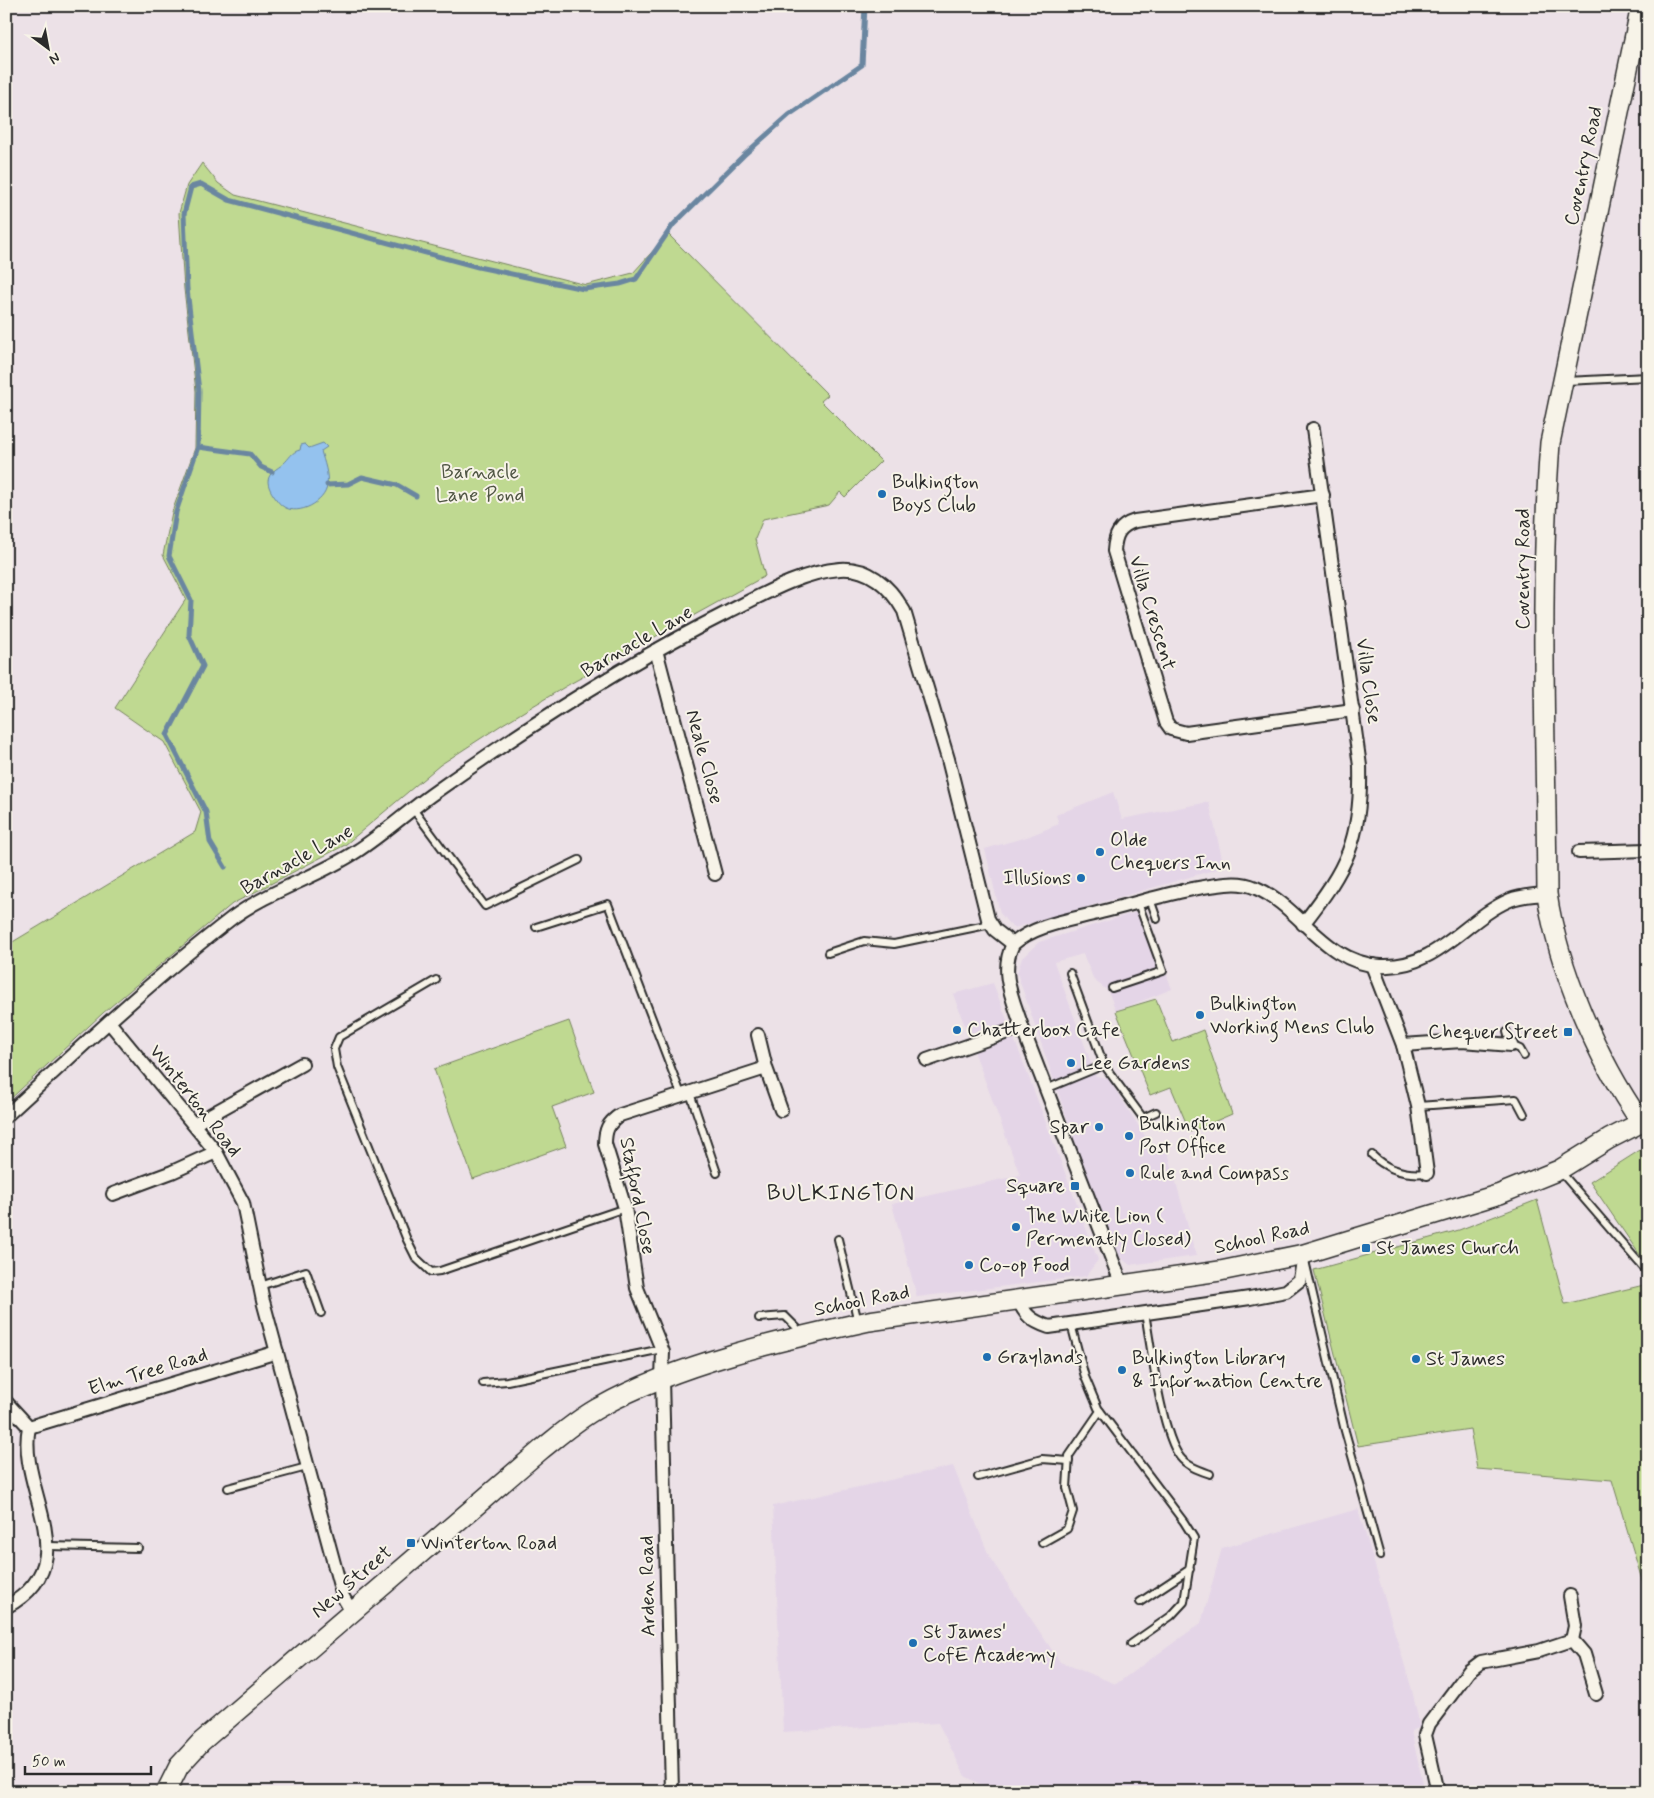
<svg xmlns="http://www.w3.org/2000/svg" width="1654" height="1798" font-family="Mynerve,sans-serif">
	<rect width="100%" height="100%" fill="#ece1e7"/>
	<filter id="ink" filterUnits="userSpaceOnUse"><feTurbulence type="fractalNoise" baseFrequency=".02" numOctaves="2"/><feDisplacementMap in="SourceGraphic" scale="10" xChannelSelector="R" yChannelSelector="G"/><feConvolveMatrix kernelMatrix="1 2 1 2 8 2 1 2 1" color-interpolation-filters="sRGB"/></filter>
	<g filter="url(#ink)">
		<g fill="#e4d5e7">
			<polygon points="1113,792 1122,819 1209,802 1224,867 1014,928 1009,924 1000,913 985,849 1027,837 1059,824 1056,815"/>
			<polygon points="1143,910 1172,989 1116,1011 1108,991 1094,980 1083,954 1054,962 1096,1076 1108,1078 1154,1150 1166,1145 1196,1256 1130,1265 1120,1257 1094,1197 1017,973 1022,958 1039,942"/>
			<polygon points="993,983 1098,1260 1086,1276 917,1297 892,1204 1020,1175 953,994"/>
			<polygon points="953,1466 990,1558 1060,1662 1116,1684 1201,1623 1222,1548 1358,1509 1412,1690 1420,1727 1411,1731 1425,1792 995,1792 965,1776 938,1723 783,1732 773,1506"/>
		</g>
		<g fill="#bfd991" stroke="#75825e">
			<polygon points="202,163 218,183 235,195 586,285 633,273 668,234 828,395 821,401 881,461 845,497 840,492 829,505 763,519 755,539 765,576 568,685 503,724 440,765 345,845 232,904 103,1013 6,1103 6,946 195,832 201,812 164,742 115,708 186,599 163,555 172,512 195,448 196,391 184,289 179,213 187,185"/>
			<polygon points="1156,999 1173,1042 1203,1030 1232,1114 1190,1132 1171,1087 1150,1095 1116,1011"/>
			<polygon points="569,1021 594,1092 552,1107 566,1146 473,1179 434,1069"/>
			<polygon points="1648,1145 1648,1267 1590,1182"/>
			<polygon points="1537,1200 1565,1304 1648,1284 1648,1600 1612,1480 1477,1469 1470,1429 1358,1446 1314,1270 1459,1230"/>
		</g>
		<path fill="#94c2ee" stroke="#6a86a0" d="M 323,443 L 327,447 L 321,451 C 324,462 329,474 327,486 C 325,502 299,516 284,507 C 280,505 276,499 274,496 C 271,492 268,486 268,481 C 269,472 277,469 283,464 C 290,458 291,452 300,450 L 301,445 L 305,444 L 309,448 Z"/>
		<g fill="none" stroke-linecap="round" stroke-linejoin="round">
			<g stroke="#6a86a0" stroke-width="5">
				<polyline points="198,447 250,454 261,467 272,472"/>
				<polyline points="327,485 348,484 362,477 397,485 416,496"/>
				<polyline points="225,867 210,842 206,812 167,735 203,666 189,635 191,600 169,556 176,512 198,447 199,391 187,289 184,214 191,187 201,184 229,200 478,267 584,289 620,284 636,279 673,225 744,155 789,115 862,65 865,6"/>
			</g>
			<g stroke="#2b2b2b" stroke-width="10">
				<g id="lane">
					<polyline points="1566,381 1648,377"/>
					<polyline points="413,809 485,906 579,860"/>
					<polyline points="1150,899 1157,919"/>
					<polyline points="536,927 608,904 681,1094"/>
					<polyline points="828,953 864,941 894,944 991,924"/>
					<polyline points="436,980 339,1037 334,1049 337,1067 407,1240 416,1258 431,1272 440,1271 625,1208"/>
					<polyline points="1112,988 1163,971 1138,903"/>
					<polyline points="1507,1032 1511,1045 1520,1049 1524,1056"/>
					<polyline points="1104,1065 1143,1118 1156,1112"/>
					<polyline points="1046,1089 1104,1065 1070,973"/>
					<polyline points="690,1093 717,1173"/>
					<polyline points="1418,1106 1516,1099 1524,1114"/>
					<path d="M 1372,1155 C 1387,1170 1407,1175 1427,1173"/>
					<polyline points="1560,1171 1648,1273"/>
					<polyline points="838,1239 858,1322"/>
					<polyline points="1306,1265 1345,1431 1380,1556"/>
					<polyline points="260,1286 306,1271 321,1313"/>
					<path d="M 1145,1313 C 1151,1346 1161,1432 1180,1457 C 1187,1466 1199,1470 1210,1474"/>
					<polyline points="759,1318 785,1316 802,1333"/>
					<polyline points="1071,1324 1085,1377 1098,1408 1184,1522 1194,1538 1184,1602 1171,1616 1131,1644"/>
					<polyline points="483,1383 507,1381 662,1349"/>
					<polyline points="978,1477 1042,1459 1069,1461"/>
					<polyline points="228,1488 307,1467"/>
					<polyline points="1042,1543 1067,1529 1073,1511 1067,1488 1069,1456 1100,1411"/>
					<polyline points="48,1546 138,1548"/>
					<polyline points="1140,1602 1190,1569"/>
				</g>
			</g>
			<g stroke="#2b2b2b" stroke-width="16">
				<g id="street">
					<path d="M 1323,495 L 1135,521 C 1119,526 1115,535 1114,551 L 1166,722 L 1171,729 L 1186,733 L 1353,710"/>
					<polyline points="656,650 715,874"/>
					<polyline points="1579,852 1648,850"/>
					<path d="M 1303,924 C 1347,868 1362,839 1360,766 L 1313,429"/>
					<polyline points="1372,965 1403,1045 1418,1106 1427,1173"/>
					<polyline points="109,1022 216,1152 243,1203 263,1301 343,1597 352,1612"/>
					<polyline points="758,1035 766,1068 781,1110"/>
					<polyline points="1403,1045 1462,1041 1511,1045"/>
					<polyline points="927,1060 1022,1027"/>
					<path d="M 6,1116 C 80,1048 153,979 232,918 C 270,890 318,877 357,851 C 383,834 406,813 431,795 C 525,728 625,664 728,612 C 762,595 801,572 840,569 C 870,567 890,587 904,611 L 948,759 L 988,919 L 995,930 L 1013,944"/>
					<polyline points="194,1124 302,1064"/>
					<polyline points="113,1194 172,1172 216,1152"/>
					<path d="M 1122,1285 L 1022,1027 C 1013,999 999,972 1013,944 C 1036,924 1072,920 1101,912 C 1142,902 1184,888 1226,884 C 1235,883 1247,884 1256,888 C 1300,906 1325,964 1381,966 C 1437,969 1465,919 1510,900 C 1522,895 1535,895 1547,894"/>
					<path d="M 1018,1299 C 1025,1316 1032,1321 1049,1327 L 1250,1298 L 1286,1291 L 1300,1280 L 1304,1254"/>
					<path d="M 6,1402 L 29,1427 C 16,1490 89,1562 6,1607"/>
					<polyline points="29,1427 277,1352"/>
					<polyline points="1570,1596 1575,1626 1572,1640 1584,1654 1596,1694"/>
					<path d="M 672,1792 L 662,1378 L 663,1352 L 637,1288 L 625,1208 L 605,1144 C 605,1130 608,1123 620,1115 L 766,1068"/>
					<polyline points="1438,1792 1425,1735 1429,1724 1469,1671 1481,1662 1539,1651 1572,1640"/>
				</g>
			</g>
			<g stroke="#2b2b2b" stroke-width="22">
				<g id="secondary">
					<path d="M 1641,1122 C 1597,1059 1558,969 1547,894 C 1546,745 1539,591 1550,443 L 1641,6"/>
					<path d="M 166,1792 L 179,1766 L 201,1742 L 542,1449 C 561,1434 579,1418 600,1407 C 679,1363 782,1340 869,1321 L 1220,1271 L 1304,1254 L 1500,1194 L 1559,1170 L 1609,1139 L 1648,1119"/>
				</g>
			</g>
			<use href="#lane" stroke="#f7f3e8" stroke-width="6"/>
			<use href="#street" stroke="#f7f3e8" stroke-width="12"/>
			<use href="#secondary" stroke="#f7f3e8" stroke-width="19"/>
		</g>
	</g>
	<g fill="#1f6fb2" stroke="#f7f3e8" stroke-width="2">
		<circle cx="882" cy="494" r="5"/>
		<circle cx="1100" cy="852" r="5"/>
		<circle cx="1081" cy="878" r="5"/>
		<circle cx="1200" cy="1015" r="5"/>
		<circle cx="957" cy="1030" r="5"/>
		<rect x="1563" y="1027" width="10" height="10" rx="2.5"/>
		<circle cx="1071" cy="1063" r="5"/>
		<circle cx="1099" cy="1127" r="5"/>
		<circle cx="1129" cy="1136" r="5"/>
		<circle cx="1130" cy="1173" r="5"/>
		<rect x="1070" y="1181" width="10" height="10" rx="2.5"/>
		<circle cx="1016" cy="1227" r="5"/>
		<rect x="1361" y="1243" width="10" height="10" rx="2.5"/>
		<circle cx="969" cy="1265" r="5"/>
		<circle cx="987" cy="1357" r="5"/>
		<circle cx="1416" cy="1359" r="5"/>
		<circle cx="1122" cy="1370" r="5"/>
		<rect x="406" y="1538" width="10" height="10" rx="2.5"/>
		<circle cx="913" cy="1643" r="5"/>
	</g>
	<g text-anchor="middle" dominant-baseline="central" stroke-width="4" stroke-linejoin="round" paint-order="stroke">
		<g font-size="20" fill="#2b2b2b" stroke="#f7f3e8">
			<text transform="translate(1584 166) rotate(-78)">Coventry Road</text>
			<text transform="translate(1523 569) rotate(-90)">Coventry Road</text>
			<text transform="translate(1152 613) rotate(73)">Villa Crescent</text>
			<text transform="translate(637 642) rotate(-30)">Barnacle Lane</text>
			<text transform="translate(1368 681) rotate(82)">Villa Close</text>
			<text transform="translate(704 757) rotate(75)">Neale Close</text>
			<text transform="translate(297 860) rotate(-29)">Barnacle Lane</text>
			<text transform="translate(195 1101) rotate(52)">Winterton Road</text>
			<text transform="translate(637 1196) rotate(79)">Stafford Close</text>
			<text transform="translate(1262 1238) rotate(-12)">School Road</text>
			<text transform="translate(862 1301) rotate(-11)">School Road</text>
			<text transform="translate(148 1372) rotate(-17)">Elm Tree Road</text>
			<text transform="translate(352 1582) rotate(-41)">New Street</text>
			<text transform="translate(648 1586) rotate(-91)">Arden Road</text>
		</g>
		<g font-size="20" fill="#505644" stroke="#f7f3e8">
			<text x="480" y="472">Barnacle<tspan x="480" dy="23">Lane Pond</tspan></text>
		</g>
		<g font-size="20" fill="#2b2b2b" stroke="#f7f3e8" text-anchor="start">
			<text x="892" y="482">Bulkington<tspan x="892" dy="23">Boys Club</tspan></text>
			<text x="1110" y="840">Olde<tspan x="1110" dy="23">Chequers Inn</tspan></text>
			<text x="1071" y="878" text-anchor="end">Illusions</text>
			<text x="1210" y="1004">Bulkington<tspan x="1210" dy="23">Working Mens Club</tspan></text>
			<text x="967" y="1030">Chatterbox Cafe</text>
			<text x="1558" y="1032" text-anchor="end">Chequer Street</text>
			<text x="1081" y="1063">Lee Gardens</text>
			<text x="1139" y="1124">Bulkington<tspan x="1139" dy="23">Post Office</tspan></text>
			<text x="1089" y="1127" text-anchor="end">Spar</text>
			<text x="1140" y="1173">Rule and Compass</text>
			<text x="1065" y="1186" text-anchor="end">Square</text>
			<text x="1026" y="1216">The White Lion (<tspan x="1026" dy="23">Permenatly Closed)</tspan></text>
			<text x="1376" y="1248">St James Church</text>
			<text x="979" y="1265">Co-op Food</text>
			<text x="997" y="1357">Graylands</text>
			<text x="1132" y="1358">Bulkington Library<tspan x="1132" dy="23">&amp; Information Centre</tspan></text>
			<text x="1426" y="1359">St James</text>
			<text x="421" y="1543">Winterton Road</text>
			<text x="923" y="1632">St James'<tspan x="923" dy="23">CofE Academy</tspan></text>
		</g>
		<g font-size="22" letter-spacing="1" fill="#2b2b2b" stroke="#f7f3e8">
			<text x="841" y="1194">BULKINGTON</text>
		</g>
	</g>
	<rect width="1654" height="1798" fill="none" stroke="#f7f3e8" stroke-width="25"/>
	<rect x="12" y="12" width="1629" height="1773" fill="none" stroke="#2b2b2b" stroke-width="2" filter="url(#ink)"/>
	<g transform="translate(48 48) rotate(148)" stroke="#f7f3e8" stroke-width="4" paint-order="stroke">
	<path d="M0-4L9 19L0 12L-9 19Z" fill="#2b2b2b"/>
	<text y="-8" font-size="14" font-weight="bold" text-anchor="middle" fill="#2b2b2b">N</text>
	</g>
	<path d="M25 1766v8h126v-8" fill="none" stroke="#2b2b2b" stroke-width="2.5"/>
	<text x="32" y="1766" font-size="15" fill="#2b2b2b" stroke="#f7f3e8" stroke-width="4" paint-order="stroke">50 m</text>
</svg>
